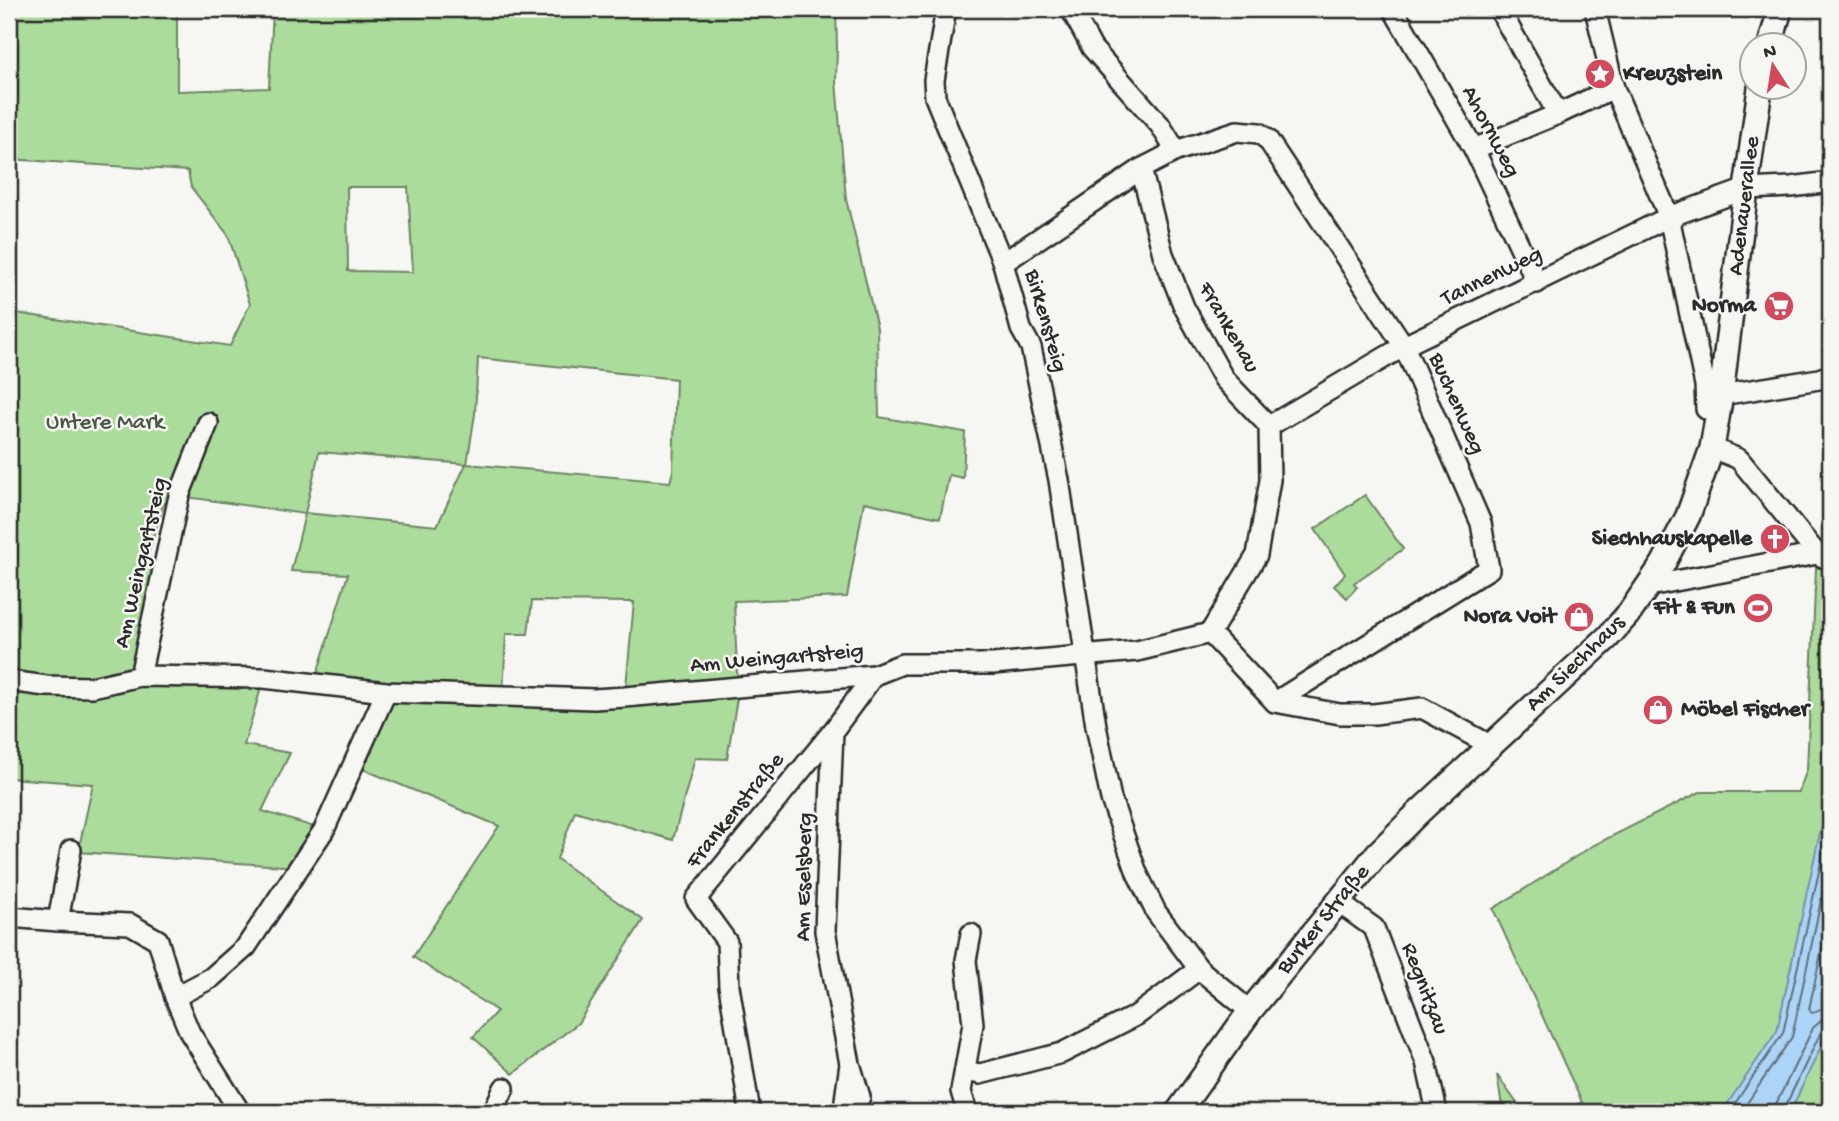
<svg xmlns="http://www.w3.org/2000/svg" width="1839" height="1121" font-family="'Gochi Hand',sans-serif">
	<rect width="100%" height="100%" fill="#f6f6f2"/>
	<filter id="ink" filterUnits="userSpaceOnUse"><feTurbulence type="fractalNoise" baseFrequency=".0143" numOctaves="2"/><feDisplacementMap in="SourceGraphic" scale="14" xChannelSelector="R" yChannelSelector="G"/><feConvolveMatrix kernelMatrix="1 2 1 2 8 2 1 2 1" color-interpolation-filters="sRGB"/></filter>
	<g filter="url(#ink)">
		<g fill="#acdc9c" stroke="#6c8464" stroke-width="2" fill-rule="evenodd">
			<path d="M 9,9 L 177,9 L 177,91 L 269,88 L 273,9 L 836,9 L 837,47 L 836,81 L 846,199 L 877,328 L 879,417 L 965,432 L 963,478 L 949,475 L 940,518 L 864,502 L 847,597 L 734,601 L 738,692 L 727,759 L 695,758 L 673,840 L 575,811 L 557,859 L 643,920 L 578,1023 L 513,1074 L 473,1037 L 497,1011 L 413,957 L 499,826 L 353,765 L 386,692 L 314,684 L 348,574 L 291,571 L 305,514 L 180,496 L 177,504 L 164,503 L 146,560 L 164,563 L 141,676 L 264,678 L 244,745 L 290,753 L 262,811 L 324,830 L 298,867 L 78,852 L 93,784 L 9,778 L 9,312 L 230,346 L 250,304 L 228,235 L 191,187 L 188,171 L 9,159 ZM 347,187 L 408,187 L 413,272 L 348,271 ZM 478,358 L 676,379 L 673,471 L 670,482 L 467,464 L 475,414 ZM 319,452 L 466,464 L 437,526 L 305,513 ZM 532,601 L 634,602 L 625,697 L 503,695 L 506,634 L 528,634 Z"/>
			<polygon points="1365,495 1403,549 1354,583 1357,587 1347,598 1334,586 1345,574 1315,529"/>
			<polygon points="1816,568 1830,568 1830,1112 1563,1112 1582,1102 1493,909 1594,845 1700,792 1799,792 1807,769"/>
			<polygon points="1497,1075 1523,1112 1503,1112"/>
		</g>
		<polygon fill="#abd4f6" stroke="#7890a5" stroke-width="2" points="1830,795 1830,1028 1790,1112 1720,1112 1728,1103 1777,1031 1818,841"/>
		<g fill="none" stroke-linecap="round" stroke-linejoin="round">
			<g stroke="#5e6f7c" stroke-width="2">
				<polyline points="1830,912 1809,1009 1812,1013 1821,1009 1830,1008"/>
				<polyline points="1729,1112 1783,1033 1830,822"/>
				<polyline points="1741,1112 1792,1037 1830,858"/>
				<polyline points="1775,1112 1776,1104 1813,1028 1821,1021 1830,1019"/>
				<polyline points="1784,1112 1785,1107 1821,1032 1825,1028 1830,1028"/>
			</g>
			<g stroke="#2b2b2b" stroke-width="24">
				<g id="minor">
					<polyline points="946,9 934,80 935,97 1003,263 1021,329 1031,347 1059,480 1096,726 1111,799 1137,873 1156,912 1199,969 1250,1011"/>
					<polyline points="1071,9 1092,48 1160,125 1176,151"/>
					<polyline points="1393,9 1474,149 1537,283"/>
					<polyline points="1499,9 1558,114"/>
					<polyline points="1595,9 1614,88 1669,217 1705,385 1706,409"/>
					<polyline points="1474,149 1558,114 1614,88"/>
					<polyline points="1141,169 1163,254 1184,307 1224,379 1269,426 1270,480 1257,555 1210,633 1275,702 1340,714 1374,714 1422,708 1490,745"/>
					<polyline points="1003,263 1141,169 1176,151 1237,131 1259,133 1268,140 1404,346 1481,523 1489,569 1275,702"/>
					<polyline points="1721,395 1819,379 1830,375"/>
					<polyline points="1269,426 1404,346 1669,217 1746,189 1791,187 1830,182"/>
					<polyline points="1712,448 1739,459 1817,554"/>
					<polyline points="1649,586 1817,554 1830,560"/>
					<polyline points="140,676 179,496 208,423"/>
					<polyline points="9,681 46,686 92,687 140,676 264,678 386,692 594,699 625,697 874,675 902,664 993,664 1137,651 1210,633"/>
					<polyline points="833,731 825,931 850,1064 860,1097 845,1100 850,1064"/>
					<polyline points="1338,902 1374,928 1426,1062 1437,1112"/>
					<polyline points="9,917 58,921 71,850"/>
					<polyline points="58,921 130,924 158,940 175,997 190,1033 240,1112"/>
					<polyline points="175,997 211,978 246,947 324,830 386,692"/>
					<polyline points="965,1071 980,1074 1062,1053 1137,1015 1199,969"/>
					<polyline points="493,1112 504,1088"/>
					<polyline points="750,1112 729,986 727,942 696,899 833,731 874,675"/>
					<polyline points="967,1112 961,1091 973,1024 966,960 971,934"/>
				</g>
			</g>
			<g stroke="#2b2b2b" stroke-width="28">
				<g id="major">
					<polyline points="1770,46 1780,9"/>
					<polyline points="1178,1112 1250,1011 1377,854 1417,814 1608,637 1630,612 1663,564 1688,516 1712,448 1721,395 1746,189 1760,88"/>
				</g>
			</g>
			<use href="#minor" stroke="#f6f6f2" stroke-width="19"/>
			<use href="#major" stroke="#f6f6f2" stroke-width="23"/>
		</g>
	</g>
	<defs>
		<g id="sight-disc" transform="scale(1.575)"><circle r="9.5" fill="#d1495b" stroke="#f6f6f2"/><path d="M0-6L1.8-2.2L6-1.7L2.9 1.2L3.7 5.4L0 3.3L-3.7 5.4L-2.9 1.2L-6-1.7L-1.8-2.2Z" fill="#fff"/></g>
		<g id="supermarket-disc" transform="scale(1.575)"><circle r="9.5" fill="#d1495b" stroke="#f6f6f2"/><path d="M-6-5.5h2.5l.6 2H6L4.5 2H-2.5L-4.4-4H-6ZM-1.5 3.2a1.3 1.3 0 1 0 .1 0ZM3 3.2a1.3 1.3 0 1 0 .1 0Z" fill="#fff"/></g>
		<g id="church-disc" transform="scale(1.575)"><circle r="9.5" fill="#d1495b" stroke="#f6f6f2"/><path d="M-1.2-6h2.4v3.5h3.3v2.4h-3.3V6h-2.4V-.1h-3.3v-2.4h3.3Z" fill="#fff"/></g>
		<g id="stadium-disc" transform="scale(1.575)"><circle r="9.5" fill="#d1495b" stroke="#f6f6f2"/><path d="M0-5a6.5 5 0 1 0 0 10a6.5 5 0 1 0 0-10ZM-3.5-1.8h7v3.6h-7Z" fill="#fff"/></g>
		<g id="shop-disc" transform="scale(1.575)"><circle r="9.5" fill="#d1495b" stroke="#f6f6f2"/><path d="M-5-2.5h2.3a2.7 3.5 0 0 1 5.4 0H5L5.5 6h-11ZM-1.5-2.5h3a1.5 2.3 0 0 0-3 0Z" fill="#fff"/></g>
	</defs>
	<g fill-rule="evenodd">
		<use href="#sight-disc" x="1600" y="74"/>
		<use href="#supermarket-disc" x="1779" y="306"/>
		<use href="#church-disc" x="1775" y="539"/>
		<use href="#stadium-disc" x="1758" y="608"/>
		<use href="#shop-disc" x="1579" y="617"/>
		<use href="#shop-disc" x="1658" y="710"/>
	</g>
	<g text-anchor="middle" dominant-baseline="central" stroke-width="5" stroke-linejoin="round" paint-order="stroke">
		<g font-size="23" font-weight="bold" fill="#2b2b2b" stroke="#f6f6f2" text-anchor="end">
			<text x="1623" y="74" text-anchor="start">Kreuzstein</text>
			<text x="1756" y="306">Norma</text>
			<text x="1752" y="539">Siechhauskapelle</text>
			<text x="1735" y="608">Fit &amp; Fun</text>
			<text x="1556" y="617">Nora Voit</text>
			<text x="1681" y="710" text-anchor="start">Möbel Fischer</text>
		</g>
		<g font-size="23" fill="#2b2b2b" stroke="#f6f6f2">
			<text transform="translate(1490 132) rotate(62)">Ahornweg</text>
			<text transform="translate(1745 206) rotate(-83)">Adenauerallee</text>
			<text transform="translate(1492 277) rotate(-26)">Tannenweg</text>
			<text transform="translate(1045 321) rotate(74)">Birkensteig</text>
			<text transform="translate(1228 328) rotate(60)">Frankenau</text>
			<text transform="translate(1456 404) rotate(66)">Buchenweg</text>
			<text transform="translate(142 563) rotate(-77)">Am Weingartsteig</text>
			<text transform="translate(777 659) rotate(-5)">Am Weingartsteig</text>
			<text transform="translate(1576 664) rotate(-44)">Am Siechhaus</text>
			<text transform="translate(736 811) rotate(-51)">Frankenstraße</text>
			<text transform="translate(805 877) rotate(-89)">Am Eselsberg</text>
			<text transform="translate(1324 920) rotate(-51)">Burker Straße</text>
			<text transform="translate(1424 989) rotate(69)">Regnitzau</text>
		</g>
		<g font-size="23" fill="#4b5747" stroke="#f6f6f2">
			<text x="105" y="423">Untere Mark</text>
		</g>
	</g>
	<rect width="1839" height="1121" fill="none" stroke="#f6f6f2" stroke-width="35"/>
	<rect x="18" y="18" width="1804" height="1086" fill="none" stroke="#2b2b2b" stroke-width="2.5" filter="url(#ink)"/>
	<g transform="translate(1773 66) rotate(348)"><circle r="33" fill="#f6f6f2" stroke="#a5a5a2" stroke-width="2"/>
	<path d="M0-5L12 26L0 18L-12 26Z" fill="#d1495b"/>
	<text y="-10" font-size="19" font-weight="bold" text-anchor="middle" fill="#2b2b2b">N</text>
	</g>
</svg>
